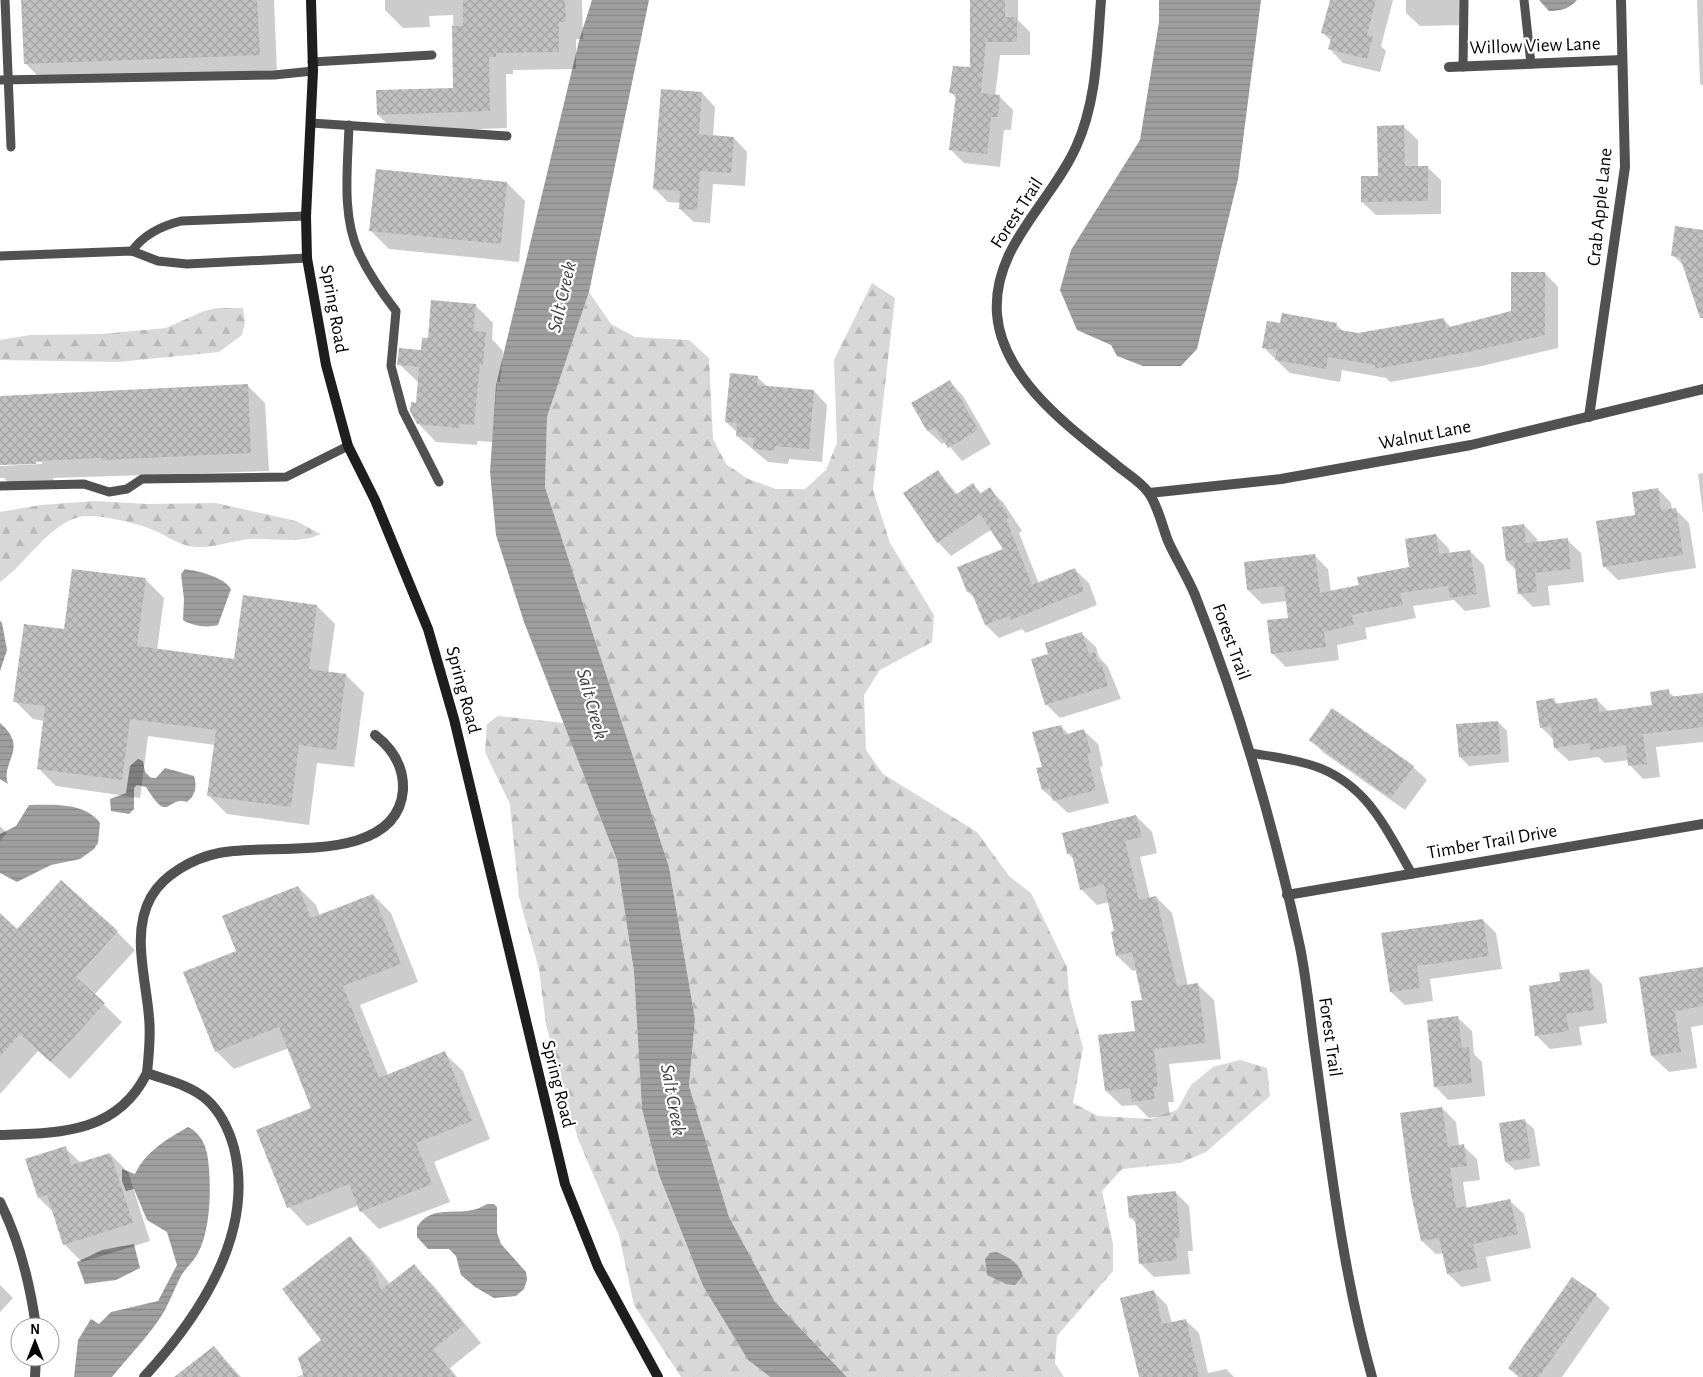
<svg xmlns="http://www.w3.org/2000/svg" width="1703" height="1377" font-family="'Alegreya Sans',sans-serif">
	<defs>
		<pattern id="forest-firs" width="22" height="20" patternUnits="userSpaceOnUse" patternTransform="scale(1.25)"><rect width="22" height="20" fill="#d8d8d8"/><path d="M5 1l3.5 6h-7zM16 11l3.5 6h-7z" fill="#b8b8b8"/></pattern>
		<pattern id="water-rules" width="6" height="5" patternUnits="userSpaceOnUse" patternTransform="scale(1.25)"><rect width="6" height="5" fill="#9f9f9f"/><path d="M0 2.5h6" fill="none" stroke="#878787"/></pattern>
		<pattern id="building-cross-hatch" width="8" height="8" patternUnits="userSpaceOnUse" patternTransform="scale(1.25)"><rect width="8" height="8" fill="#c0c0c0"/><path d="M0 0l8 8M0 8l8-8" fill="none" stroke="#a3a3a3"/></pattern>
	</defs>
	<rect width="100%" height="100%" fill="#fff"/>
	<g fill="url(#forest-firs)">
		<polygon points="872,283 895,298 873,490 890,543 934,615 932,642 880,670 864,695 866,750 883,774 977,832 1009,876 1031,893 1067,967 1069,995 1083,1048 1073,1103 1098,1116 1151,1119 1177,1110 1191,1085 1213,1067 1240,1060 1267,1068 1270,1096 1206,1152 1180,1163 1122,1169 1102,1191 1113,1244 1113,1271 1057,1336 1055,1363 1064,1377 847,1377 775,1302 729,1217 689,1086 695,1019 669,867 545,487 547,417 589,292 611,324 635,337 689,340 709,358 713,439 726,464 748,479 776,489 805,489 826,470 837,443 834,360"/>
		<polygon points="217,308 243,308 245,322 242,335 219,352 118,362 0,360 0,340 30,335 101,334 166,328 204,311"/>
		<path d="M 95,501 L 148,504 L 216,503 L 296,521 L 321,534 C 298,545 274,537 249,539 C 229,541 210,550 189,546 C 175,543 164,534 151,529 C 135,523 95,513 79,517 C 47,526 27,563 0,582 L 0,512 L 41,505 Z"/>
		<polygon points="498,716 564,723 617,860 634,972 642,1109 659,1175 703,1286 748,1360 770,1377 681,1377 634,1305 619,1235 578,1139 546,1025 539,969 519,897 510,804 485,752 487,724"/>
	</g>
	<g fill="url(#water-rules)">
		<polygon points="592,0 649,0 589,292 547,417 545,487 669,867 695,1019 689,1086 729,1217 775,1302 847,1377 770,1377 748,1360 703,1286 659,1175 642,1109 634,972 617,860 524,622 496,535 490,472 496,385 579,41"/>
		<polygon points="1159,0 1261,0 1238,179 1197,349 1181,366 1143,366 1117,356 1111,345 1077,330 1060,290 1071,250 1140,140 1159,22"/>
		<path d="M 1539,0 L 1577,0 C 1570,9 1559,11 1549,11 Z"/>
		<path d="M 185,569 C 198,571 224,577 231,589 L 218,625 C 208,628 192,626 183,620 L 184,599 L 181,574 Z"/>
		<polygon points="0,621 2,623 7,650 0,671"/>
		<path d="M 0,723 C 30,749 0,761 8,784 L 0,779 Z"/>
		<path d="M 138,759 L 143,761 L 145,772 L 151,778 L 156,778 L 165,768 L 194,776 C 197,786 196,795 187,802 C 166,795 170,826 146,787 L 137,785 L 134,788 L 134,809 L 129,814 L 111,811 L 110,799 L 126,793 L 130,766 Z"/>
		<path d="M 29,805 C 52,805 85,802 100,823 L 98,843 L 94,849 L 80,859 L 51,865 L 17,882 L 0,873 L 0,834 L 16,826 Z"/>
		<path d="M 188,1127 C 204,1135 208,1151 209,1169 C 211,1195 210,1236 195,1258 C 190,1265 185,1269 181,1276 C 173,1291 168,1307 158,1321 C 145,1340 127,1358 112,1377 L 74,1377 L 78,1340 L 91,1319 L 99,1324 L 111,1312 L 158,1301 L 177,1265 L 167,1232 L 147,1220 L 134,1189 L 126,1191 L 122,1181 L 122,1169 L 135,1174 C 146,1151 167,1139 188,1127 Z"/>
		<path d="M 487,1204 L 494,1204 L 497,1207 L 497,1233 L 501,1244 L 526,1272 L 527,1280 L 524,1289 L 516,1296 L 494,1298 L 475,1287 L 461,1275 L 456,1256 L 449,1249 L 428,1249 L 417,1237 L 417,1227 C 433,1201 464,1220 487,1204 Z"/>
		<polygon points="134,1244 140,1268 116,1280 85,1284 77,1262 102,1250"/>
		<path d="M 996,1252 C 1008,1257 1019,1262 1023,1276 L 1015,1285 L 1006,1284 L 987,1275 L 985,1259 L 990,1253 Z"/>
	</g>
	<g fill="#0003">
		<polygon points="22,0 274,0 277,73 43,81 25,63"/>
		<polygon points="385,0 582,0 583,39 576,39 576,69 513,70 513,74 506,74 507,128 396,132 378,115 455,89 453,15 429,16 430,27 403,28 385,10"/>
		<polygon points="971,0 1018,0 1018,20 1030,32 1030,55 1000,55 995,96 1000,97 1013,110 1011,130 1004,130 1000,167 964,163 950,149 956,98 951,92 971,69"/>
		<polygon points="1342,0 1393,0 1381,46 1386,51 1380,72 1343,63 1330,49 1332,42 1323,33"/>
		<polygon points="1406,0 1465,0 1465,25 1420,26 1406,13"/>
		<polygon points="1697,0 1703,0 1703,86 1700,83"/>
		<polygon points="702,93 715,107 713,137 734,138 747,152 745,186 713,184 710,223 694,222 680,209 681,203 668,202 655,189"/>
		<polygon points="1404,127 1418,140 1418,167 1427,167 1441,180 1441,214 1376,215 1362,202 1379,177"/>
		<polygon points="507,183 525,201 519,262 389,249 371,231"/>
		<polygon points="1703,231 1703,314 1685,267 1673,255"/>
		<polygon points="1545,273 1558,287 1558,348 1482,366 1390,382 1386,378 1342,370 1340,382 1290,373 1263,347 1281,324 1336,324 1344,332 1358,334 1443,319 1452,328 1512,312"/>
		<polygon points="475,305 493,323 492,339 503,351 500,382 497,382 492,442 477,441 477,445 436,442 418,423 419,383 399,364 422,351 429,340"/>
		<polygon points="757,377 768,387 814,391 827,405 822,462 789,459 788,464 768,462 737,436 737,432 726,422"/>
		<polygon points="950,382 963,396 991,444 962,461 946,442 942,444 928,431 912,403"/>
		<polygon points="247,385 265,403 269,471 53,478 54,481 9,483 4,478 0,478 0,466 42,464 42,462 0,464 0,398"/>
		<polygon points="938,472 958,495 973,485 982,494 989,489 1003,502 1022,531 1019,533 1039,584 1075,570 1089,583 1097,605 1026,633 1022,629 999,638 986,625 976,599 968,592 1005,550 992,529 951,556 938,542"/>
		<polygon points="1703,473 1703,514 1698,474"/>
		<polygon points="1658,489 1671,503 1672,510 1675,509 1689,523 1696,568 1618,580 1605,567 1636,516"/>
		<polygon points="1524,525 1537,539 1538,543 1567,540 1581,553 1584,582 1548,586 1550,605 1533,607 1519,593 1517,571 1507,561"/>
		<polygon points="1436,535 1449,549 1450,554 1470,551 1484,565 1490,607 1465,611 1454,600 1413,606 1416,618 1365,628 1367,639 1337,645 1339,660 1286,667 1272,653 1289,619 1287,601 1262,604 1248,590 1245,564 1314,555 1328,569 1331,592 1360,586 1411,568"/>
		<polygon points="73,570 146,580 164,598 157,650 235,660 317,606 335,624 328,673 346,675 364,693 354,767 317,763 309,825 227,814 209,796 215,745 148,736 140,798 56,786 38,768 44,721 33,719 15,701 65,631"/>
		<polygon points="1082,634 1096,647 1099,657 1108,667 1121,699 1060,718 1046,704 1050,655"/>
		<polygon points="1668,691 1675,698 1703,694 1703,742 1656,747 1660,777 1643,779 1630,765 1629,760 1605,763 1598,757 1569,761 1555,748 1554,740 1541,727 1554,700 1559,705 1596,699 1609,712 1653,706"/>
		<polygon points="1498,722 1507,731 1509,762 1469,766 1460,757"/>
		<polygon points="1061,726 1069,735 1084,731 1098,744 1103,766 1100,767 1109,803 1068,813 1043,790 1037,769 1043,768"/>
		<polygon points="1311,740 1413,767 1427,780 1405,810 1324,753"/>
		<polygon points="1136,816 1152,832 1157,853 1140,857 1150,899 1156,897 1172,913 1188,986 1198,985 1214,1000 1221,1059 1169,1064 1174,1102 1168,1102 1170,1115 1149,1118 1136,1105 1122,1106 1106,1091 1136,1032 1144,1001 1137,970 1133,971 1117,956 1116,932 1109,902 1097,905 1081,889 1074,860 1069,854"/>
		<polygon points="0,826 7,833 0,841"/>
		<polygon points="298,887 316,905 320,916 373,895 391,913 418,982 360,1005 388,1075 444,1053 463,1071 490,1139 434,1162 450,1202 379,1229 361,1211 359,1205 307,1226 289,1207 258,1131 313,1109 289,1048 234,1069 216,1051 238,952"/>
		<polygon points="0,915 17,930 117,932 135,950 94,995 122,1022 70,1079 38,1051 0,1094"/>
		<polygon points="1483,920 1496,933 1502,969 1430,979 1433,1001 1405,1005 1391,992 1383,934"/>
		<polygon points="1703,968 1703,1025 1691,1027 1697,1068 1669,1072 1652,1056 1640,978"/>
		<polygon points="1588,970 1602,984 1607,1023 1579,1027 1582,1045 1550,1049 1537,1036 1562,982"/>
		<polygon points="1458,1018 1472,1031 1474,1054 1482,1062 1485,1096 1448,1100 1435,1086"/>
		<polygon points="1442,1108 1456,1122 1459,1146 1463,1146 1477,1159 1480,1180 1463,1182 1467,1209 1510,1201 1524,1214 1531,1248 1486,1257 1491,1281 1462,1287 1448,1274 1444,1253 1436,1254 1422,1241"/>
		<polygon points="1525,1121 1534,1129 1540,1166 1515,1170 1506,1162"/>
		<polygon points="65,1148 81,1163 110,1154 128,1172 150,1241 82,1262 64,1244 55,1214 39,1198"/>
		<polygon points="1175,1192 1189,1206 1193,1251 1188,1251 1190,1274 1154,1277 1140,1263 1136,1223 1130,1217"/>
		<polygon points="350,1238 368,1256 390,1284 414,1266 432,1284 481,1343 450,1368 457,1377 296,1377 305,1374 323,1340"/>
		<polygon points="0,1285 13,1298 0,1312"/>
		<polygon points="1154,1292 1167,1305 1172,1323 1185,1320 1199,1333 1208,1373 1226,1369 1234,1377 1146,1377"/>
		<polygon points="1596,1295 1610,1308 1562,1377 1518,1377 1510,1368"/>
		<polygon points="214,1348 241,1377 176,1377"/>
	</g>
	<g fill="url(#building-cross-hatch)">
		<polygon points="21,0 257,0 260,55 24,64"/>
		<polygon points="463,0 565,0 566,22 559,22 559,52 496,53 496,57 489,57 490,111 377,115 376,90 453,88 452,26 463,26"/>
		<polygon points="970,0 1005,0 1005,17 1017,17 1017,42 986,42 981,93 1000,95 998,117 991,117 987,154 949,150 956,94 949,93 953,66 970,67"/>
		<polygon points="1330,0 1376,0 1367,35 1373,36 1367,59 1328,49 1332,36 1321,33"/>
		<polygon points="661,89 702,92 699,134 734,137 731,173 700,171 697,210 679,209 680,191 653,189"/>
		<polygon points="1404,125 1405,166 1428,166 1428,201 1361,202 1361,176 1378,176 1377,126"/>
		<polygon points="376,169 507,182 501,244 369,231"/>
		<polygon points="1675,226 1703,230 1703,318 1700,318 1680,257 1671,256"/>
		<polygon points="1511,272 1545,272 1545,335 1468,352 1375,369 1375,365 1328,357 1326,369 1275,360 1277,350 1262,348 1267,321 1280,323 1282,313 1337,323 1335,329 1358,333 1444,318 1446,328 1511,311"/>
		<polygon points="431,300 476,304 473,331 486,332 483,365 480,365 474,425 459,424 459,428 417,424 410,411 411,402 416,403 419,367 397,365 399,348 421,350 422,338 428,338"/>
		<polygon points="730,373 758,376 757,385 814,390 809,449 775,446 775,451 753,449 754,438 736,436 737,423 725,422"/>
		<polygon points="950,380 978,430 948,448 935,427 927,431 911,403"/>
		<polygon points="248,384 251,453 102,460 101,458 36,461 36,464 0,465 0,396"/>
		<polygon points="938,470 955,495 973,483 980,494 990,487 1009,517 1006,519 1032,585 1075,568 1084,591 1011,620 1009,616 985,625 971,591 967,592 957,567 1003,549 980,514 937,543 903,493"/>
		<polygon points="1658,488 1661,510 1676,508 1683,555 1603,567 1596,521 1635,515 1632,492"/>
		<polygon points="1524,524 1526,543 1568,538 1571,569 1535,573 1537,592 1518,594 1514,560 1506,561 1502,527"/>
		<polygon points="1436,534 1439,554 1470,550 1477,594 1450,598 1448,586 1400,593 1403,605 1352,615 1354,625 1324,632 1326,647 1271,654 1267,620 1288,618 1284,586 1247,590 1244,562 1315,554 1320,593 1359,585 1357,577 1409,567 1405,539"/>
		<polygon points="72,569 146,578 137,646 234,659 243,595 317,605 309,669 346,674 336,750 299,745 291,807 207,796 216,730 130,719 122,780 37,769 45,706 13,702 24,624 64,629"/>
		<polygon points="1082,632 1089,654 1095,652 1098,663 1101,662 1108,686 1045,705 1031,659 1048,654 1045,643"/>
		<polygon points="1669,689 1669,697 1703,693 1703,727 1643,734 1647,764 1628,766 1626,745 1590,750 1589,743 1554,748 1551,726 1540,728 1536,701 1554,698 1555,704 1597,698 1599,712 1652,705 1650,692"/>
		<polygon points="1332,708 1414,766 1391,798 1309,740"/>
		<polygon points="1498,721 1501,754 1459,757 1456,724"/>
		<polygon points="1061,725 1064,735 1084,729 1091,753 1087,754 1096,790 1053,801 1050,788 1042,790 1036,768 1042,767 1032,732"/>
		<polygon points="1136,815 1142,837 1125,841 1139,900 1156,896 1177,986 1198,983 1206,1043 1154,1049 1158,1086 1153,1087 1155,1099 1132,1102 1130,1088 1105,1091 1098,1035 1135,1031 1131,1001 1142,1000 1132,952 1116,956 1111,932 1114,931 1104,884 1080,890 1072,854 1067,854 1062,833"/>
		<polygon points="61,880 118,931 76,977 105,1003 51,1062 20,1034 0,1056 0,913 17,929"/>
		<polygon points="298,886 311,918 373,894 401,964 343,986 379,1078 445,1051 472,1121 416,1143 432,1184 360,1212 349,1184 287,1208 256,1130 311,1108 279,1027 215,1052 183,972 236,951 222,916"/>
		<polygon points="1483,919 1489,956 1417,966 1420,988 1390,992 1381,933"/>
		<polygon points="1703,967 1703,1006 1675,1011 1681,1052 1651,1056 1639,977"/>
		<polygon points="1589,969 1594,1010 1566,1014 1569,1031 1535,1036 1529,986 1560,981 1559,973"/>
		<polygon points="1458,1016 1462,1048 1469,1047 1472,1083 1434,1087 1427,1020"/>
		<polygon points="1442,1107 1448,1147 1464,1144 1467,1166 1450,1168 1456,1208 1465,1206 1465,1208 1510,1199 1518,1234 1473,1244 1478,1268 1447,1274 1439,1238 1421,1241 1411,1194 1400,1113"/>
		<polygon points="1525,1119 1531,1158 1505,1162 1499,1123"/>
		<polygon points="66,1146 71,1165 110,1153 133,1223 63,1245 47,1195 38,1198 25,1159"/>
		<polygon points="1176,1191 1180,1238 1175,1238 1177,1260 1139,1264 1135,1217 1129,1218 1127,1196"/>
		<polygon points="350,1236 373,1266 381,1290 414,1264 464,1325 433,1349 455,1377 304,1377 298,1358 321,1340 282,1289"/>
		<polygon points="1572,1277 1597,1294 1539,1377 1520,1377 1508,1368"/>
		<polygon points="1154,1290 1162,1324 1186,1319 1199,1377 1139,1377 1120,1298"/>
		<polygon points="214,1346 239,1377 174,1377"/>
	</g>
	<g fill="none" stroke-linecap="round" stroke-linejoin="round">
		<g stroke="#515151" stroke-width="9">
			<polyline points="5,0 11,147"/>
			<polyline points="1524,0 1531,64"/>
			<polyline points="312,62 432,55"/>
			<polyline points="1463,67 1464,0"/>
			<polyline points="0,80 274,75 313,71"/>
			<polyline points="311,123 507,136"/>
			<path d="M 349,125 C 348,165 341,215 359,253 C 369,274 382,293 396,311 L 391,366 L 403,411 L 439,482"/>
			<path d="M 132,251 C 144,234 161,226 181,221 L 306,216"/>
			<polyline points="0,256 132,251 158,261 187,264 307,258"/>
			<polyline points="0,486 84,484 109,492 127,489 142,479 286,477 348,446"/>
			<path d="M 1251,753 C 1268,756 1286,758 1304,763 C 1364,778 1384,825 1412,874"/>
		</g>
		<g stroke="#515151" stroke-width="10">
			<path d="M 1101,0 C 1097,50 1097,101 1076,147 C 1051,203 992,247 997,314 C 1002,378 1068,426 1114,463 C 1124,472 1140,481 1148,492 C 1158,505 1162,526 1168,541 C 1176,559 1187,576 1195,595 C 1240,709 1274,827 1300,947 C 1307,982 1310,1017 1315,1052 C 1330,1160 1342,1271 1372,1377"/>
			<polyline points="1449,67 1622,60"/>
			<polyline points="1589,417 1625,167 1621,0"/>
			<polyline points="1149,493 1281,479 1471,445 1703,389"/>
			<polyline points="1287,895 1703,824"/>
			<path d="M 147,1073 C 149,1054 151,1036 149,1017 C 146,979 131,932 151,897 C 164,874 194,858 219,853 C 268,842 397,867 403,790 C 404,766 393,749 375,735"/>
			<path d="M 0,1135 C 59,1133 117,1134 147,1073 C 166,1080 190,1085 206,1099 C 221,1112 229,1130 234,1148 C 255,1233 199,1317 144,1377"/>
			<path d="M 0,1202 C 20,1242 30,1283 36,1327"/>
			<polyline points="35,1377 36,1357"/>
		</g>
		<polyline stroke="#1e1e1e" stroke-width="10" points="311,0 313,71 306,216 307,258 326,365 348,446 375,500 428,629 454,719 565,1184 598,1267 658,1377"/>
	</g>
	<g text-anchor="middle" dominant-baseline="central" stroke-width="4.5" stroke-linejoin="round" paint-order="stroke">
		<g font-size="19" fill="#000" stroke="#fff">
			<text transform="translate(1535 46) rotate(-2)">Willow View Lane</text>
			<text transform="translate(1600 207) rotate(-84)">Crab Apple Lane</text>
			<text transform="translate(1017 213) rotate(-57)">Forest Trail</text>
			<text transform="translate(334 309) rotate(80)">Spring Road</text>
			<text transform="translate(1425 435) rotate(-11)">Walnut Lane</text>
			<text transform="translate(1231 642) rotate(70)">Forest Trail</text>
			<text transform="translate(463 690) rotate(75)">Spring Road</text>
			<text transform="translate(1492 842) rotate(-10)">Timber Trail Drive</text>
			<text transform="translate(1330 1037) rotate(82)">Forest Trail</text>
			<text transform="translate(558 1084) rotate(76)">Spring Road</text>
		</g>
		<g font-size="20" font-style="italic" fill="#404040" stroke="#fff">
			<text transform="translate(562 297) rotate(-77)">Salt Creek</text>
			<text transform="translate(592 704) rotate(75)">Salt Creek</text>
			<text transform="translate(673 1100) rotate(80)">Salt Creek</text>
		</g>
	</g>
	<g transform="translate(35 1342)"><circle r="24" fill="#ffffff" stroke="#999999"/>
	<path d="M0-4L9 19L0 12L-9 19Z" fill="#000000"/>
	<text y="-8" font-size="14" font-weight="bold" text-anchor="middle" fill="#000000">N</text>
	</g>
</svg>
